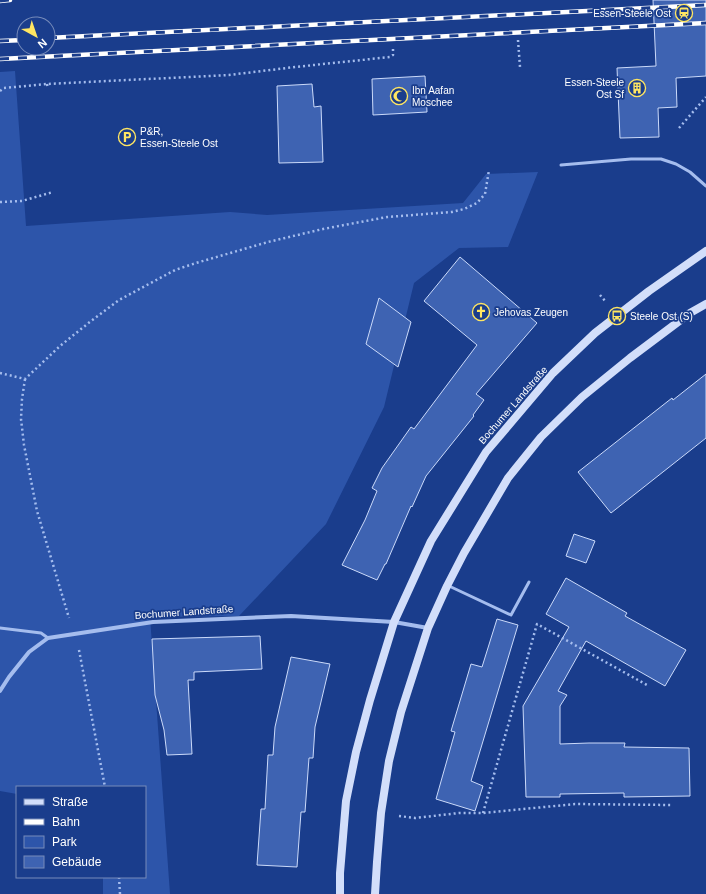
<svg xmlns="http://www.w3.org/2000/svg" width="706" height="894" font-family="Arial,sans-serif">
	<rect width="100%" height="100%" fill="#1a3d8c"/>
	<polygon fill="#2d55aa" points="15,71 26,226 230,212 267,215 463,203 486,174 538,172 508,247 459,248 414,283 384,407 326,524 239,616 150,617 170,894 103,894 103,877 145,877 145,787 17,787 17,794 0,791 0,72"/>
	<g fill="#3e63b2" stroke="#cbdafa">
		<polygon points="653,0 706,0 706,76 676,78 677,107 658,108 659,137 620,138 617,68 656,66"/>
		<polygon points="425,76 427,112 373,115 372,79"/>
		<polygon points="312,84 314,107 321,106 323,162 279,163 277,86"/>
		<polygon points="460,257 537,323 476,394 484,400 473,415 474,416 426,476 412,507 411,506 386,564 385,564 377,580 342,565 365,520 377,491 372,488 382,468 411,427 414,429 477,345 424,301"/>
		<polygon points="379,298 411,322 398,367 366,344"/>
		<polygon points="706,374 706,438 611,513 578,472 672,398 673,400"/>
		<polygon points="574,534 595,541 586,563 566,556"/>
		<polygon points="566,578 627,613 625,616 686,650 665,686 586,641 558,691 567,695 560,706 560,744 589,743 625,743 624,747 689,748 690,796 624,797 624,793 560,794 560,797 526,797 523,706 569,627 546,614"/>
		<polygon points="497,619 518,625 471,781 483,786 475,811 436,799 455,732 451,731 471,664 482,667"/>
		<polygon points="260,636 262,669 194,672 194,680 188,680 192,754 167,755 164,730 155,695 152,639"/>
		<polygon points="291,657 330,664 315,727 313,758 309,758 305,812 301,812 297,867 257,865 261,809 265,809 268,755 273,755 275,727"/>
	</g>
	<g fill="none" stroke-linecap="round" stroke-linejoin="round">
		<g stroke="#a5bdee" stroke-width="2.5" stroke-dasharray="2 3" stroke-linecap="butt">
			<polyline points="518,40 520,67"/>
			<polyline points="47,84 48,89"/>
			<polyline points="0,91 4,88 47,84 229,75 295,67 390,57 393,55 393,46"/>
			<polyline points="679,128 706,97"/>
			<polyline points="0,202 22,201 53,192"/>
			<polyline points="600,295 606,302"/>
			<polyline points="0,373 25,379 60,346 91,321 119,300 175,270 196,263 268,242 323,229 387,217 452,212 464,209 477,203 485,194 489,170"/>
			<polyline points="25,379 22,399 21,419 24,445 37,511 69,618"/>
			<polyline points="79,650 105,787"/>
			<polyline points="483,813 537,624 647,685"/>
			<polyline points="399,816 415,818 459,813 483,813 575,804 672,805"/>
			<polyline points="119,877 120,894"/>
		</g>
		<g stroke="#a5bdee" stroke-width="3">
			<polyline points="561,165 631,159 661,159 676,164 690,172 706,186"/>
			<polyline points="449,586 511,615 529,582"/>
			<polyline points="0,628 41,633 48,638"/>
		</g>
		<polyline stroke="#a5bdee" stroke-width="4" points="0,691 9,677 29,652 48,638 153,622 291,616 394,622 428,628"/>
		<g stroke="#d2defa" stroke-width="8">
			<polyline points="340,894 340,873 346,801 356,752 370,700 394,622 431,541 486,452 553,373 595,333 649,291 706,251"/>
			<polyline points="375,894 377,862 381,813 389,761 401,712 428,628 447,586 464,553 508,478 541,437 582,397 630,358 690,313 706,304"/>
		</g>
		<g stroke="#fff" stroke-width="4.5">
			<g id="rail">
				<polyline points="0,1 10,0"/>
				<polyline points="48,38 706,5"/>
				<polyline points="0,41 24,40"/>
				<polyline points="0,59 706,23"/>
			</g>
		</g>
		<use href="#rail" stroke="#1a3d8c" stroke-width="3" stroke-dasharray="9" stroke-linecap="butt"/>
	</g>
	<defs>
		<g id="station-ring" transform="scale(0.9)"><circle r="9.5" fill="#1a3d8c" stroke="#ffe662" stroke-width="1.5"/><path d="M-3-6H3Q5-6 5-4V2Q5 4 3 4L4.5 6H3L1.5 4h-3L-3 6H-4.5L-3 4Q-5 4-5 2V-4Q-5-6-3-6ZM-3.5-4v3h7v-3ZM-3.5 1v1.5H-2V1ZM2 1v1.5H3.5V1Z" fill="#ffe662"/></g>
		<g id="building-ring" transform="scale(0.9)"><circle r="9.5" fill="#1a3d8c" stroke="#ffe662" stroke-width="1.5"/><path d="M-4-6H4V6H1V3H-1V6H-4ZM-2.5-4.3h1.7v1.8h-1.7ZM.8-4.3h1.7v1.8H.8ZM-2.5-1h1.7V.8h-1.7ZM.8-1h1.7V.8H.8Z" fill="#ffe662"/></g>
		<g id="mosque-ring" transform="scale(0.9)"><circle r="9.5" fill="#1a3d8c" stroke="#ffe662" stroke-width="1.5"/><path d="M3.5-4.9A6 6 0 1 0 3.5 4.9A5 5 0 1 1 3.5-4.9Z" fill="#ffe662"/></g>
		<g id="parking-ring" transform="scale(0.9)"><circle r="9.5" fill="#1a3d8c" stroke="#ffe662" stroke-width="1.5"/><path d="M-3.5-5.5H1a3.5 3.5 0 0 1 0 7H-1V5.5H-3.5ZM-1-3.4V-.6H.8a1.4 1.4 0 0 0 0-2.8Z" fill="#ffe662"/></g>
		<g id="church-ring" transform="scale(0.9)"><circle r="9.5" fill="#1a3d8c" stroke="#ffe662" stroke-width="1.5"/><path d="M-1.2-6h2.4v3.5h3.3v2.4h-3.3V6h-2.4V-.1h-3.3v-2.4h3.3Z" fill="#ffe662"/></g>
		<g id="bus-ring" transform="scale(0.9)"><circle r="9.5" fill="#1a3d8c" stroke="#ffe662" stroke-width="1.5"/><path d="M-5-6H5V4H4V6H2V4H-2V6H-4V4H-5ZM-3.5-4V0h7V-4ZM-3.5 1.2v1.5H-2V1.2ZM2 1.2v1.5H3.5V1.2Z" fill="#ffe662"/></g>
	</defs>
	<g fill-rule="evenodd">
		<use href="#station-ring" x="684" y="13"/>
		<use href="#building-ring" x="637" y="88"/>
		<use href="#mosque-ring" x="399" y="96"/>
		<use href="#parking-ring" x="127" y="137"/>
		<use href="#church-ring" x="481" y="312"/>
		<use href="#bus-ring" x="617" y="316"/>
	</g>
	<g text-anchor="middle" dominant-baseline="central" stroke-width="3.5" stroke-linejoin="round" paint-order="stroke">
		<g font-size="10" fill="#fff" stroke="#1a3d8c" text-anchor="start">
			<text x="671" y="13" text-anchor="end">Essen-Steele Ost</text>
			<text x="624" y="82" text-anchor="end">Essen-Steele<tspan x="624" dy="12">Ost Sf</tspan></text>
			<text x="412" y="90">Ibn Aafan<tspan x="412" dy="12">Moschee</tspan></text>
			<text x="140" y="131">P&amp;R,<tspan x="140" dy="12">Essen-Steele Ost</tspan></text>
			<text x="494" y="312">Jehovas Zeugen</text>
			<text x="630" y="316">Steele Ost (S)</text>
		</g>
		<g font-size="10" fill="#fff" stroke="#1a3d8c">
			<text transform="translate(513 405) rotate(-49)">Bochumer Landstraße</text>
			<text transform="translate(184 612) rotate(-4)">Bochumer Landstraße</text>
		</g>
	</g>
	<rect x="16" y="786" width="130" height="92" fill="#1a3d8c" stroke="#768bba"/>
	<rect x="24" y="799" width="20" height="6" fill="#d2defa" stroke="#768bba"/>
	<text x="52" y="806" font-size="12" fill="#ffffff">Straße</text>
	<rect x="24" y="819" width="20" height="6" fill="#ffffff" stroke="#768bba"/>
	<text x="52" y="826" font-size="12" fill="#ffffff">Bahn</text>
	<rect x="24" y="836" width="20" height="12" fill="#2d55aa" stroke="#768bba"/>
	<text x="52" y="846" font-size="12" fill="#ffffff">Park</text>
	<rect x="24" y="856" width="20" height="12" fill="#3e63b2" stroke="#768bba"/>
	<text x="52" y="866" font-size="12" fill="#ffffff">Gebäude</text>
	<g transform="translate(36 36) rotate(140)"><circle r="19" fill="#1a3d8c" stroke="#768bba"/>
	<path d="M0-3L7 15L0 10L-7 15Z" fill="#ffe662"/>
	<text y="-6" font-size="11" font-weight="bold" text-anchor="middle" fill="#ffffff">N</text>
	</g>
</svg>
